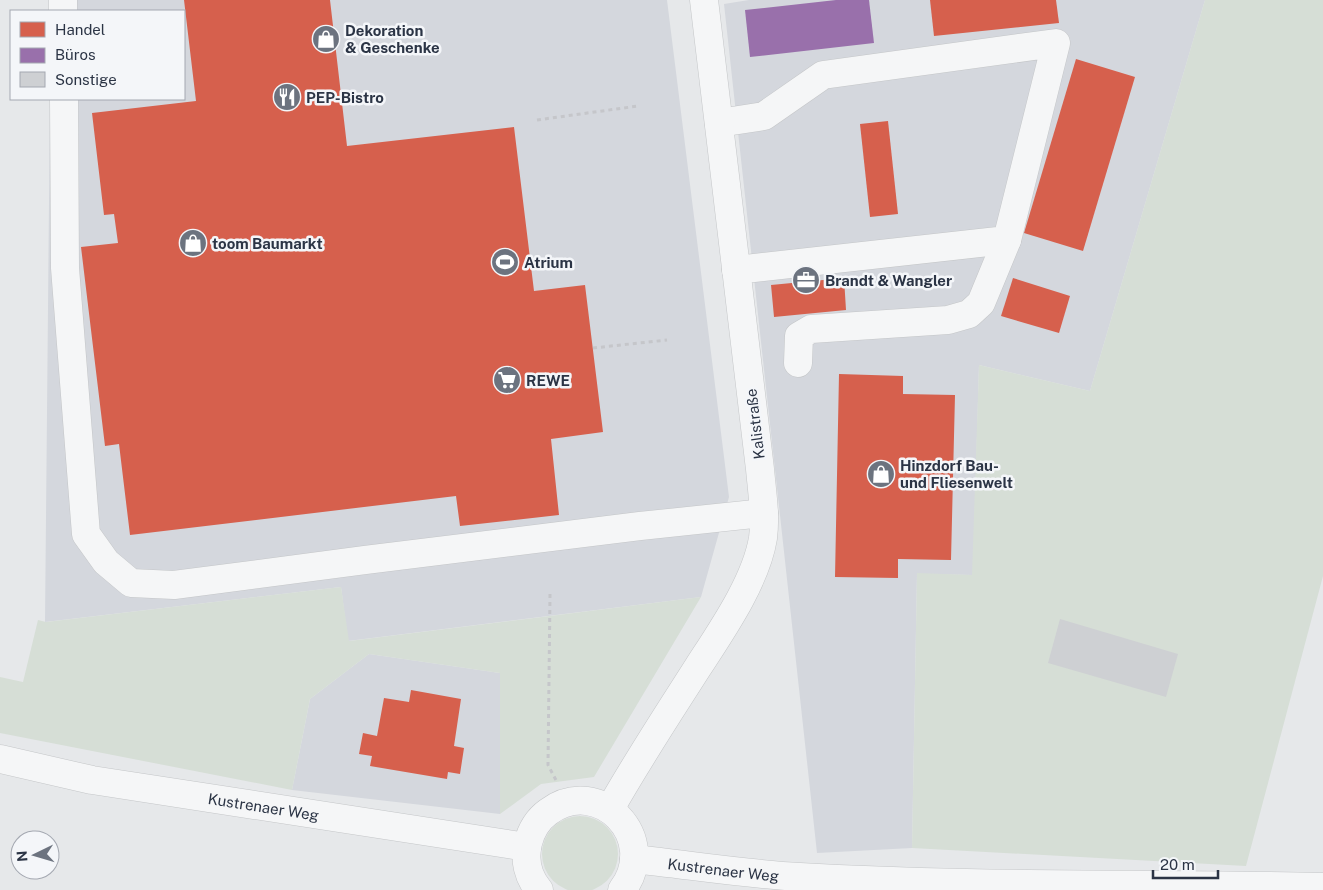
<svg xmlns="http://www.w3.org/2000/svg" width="1323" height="890" font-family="'Public Sans',sans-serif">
	<rect width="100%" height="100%" fill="#e6e8ea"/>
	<g fill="#d4d7dd">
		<polygon points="51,0 667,0 729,497 701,597 348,641 341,587 45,622 50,99 184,99 184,11 51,11"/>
		<polygon points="749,0 1205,0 1090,391 979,365 973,575 917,574 912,848 817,853 724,4"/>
		<polygon points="369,654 500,673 500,814 292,790 310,699"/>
	</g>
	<g fill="#d6ded6">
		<polygon points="1205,0 1323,0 1323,576 1246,866 912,848 917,573 972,575 979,365 1090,391"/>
		<polygon points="341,587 349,641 701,597 594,777 541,784 500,814 500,673 369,654 310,699 292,790 0,733 0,677 23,682 38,620 46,622"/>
		<circle cx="580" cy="854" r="38"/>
	</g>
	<g fill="#d6604d">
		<polygon points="184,0 330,0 347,146 514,127 534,291 585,285 603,432 551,439 559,515 460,526 456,496 130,535 119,444 105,446 81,247 118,243 114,214 104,215 92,113 196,101"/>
		<polygon points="930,0 1056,0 1059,23 934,36"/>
		<polygon points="1076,59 1135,77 1083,251 1024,233"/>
		<polygon points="888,121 898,214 870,217 860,124"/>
		<polygon points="844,278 846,310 774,317 771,285"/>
		<polygon points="1013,278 1070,296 1059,333 1001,316"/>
		<polygon points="839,374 903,376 903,394 955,395 951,560 898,559 898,578 835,577"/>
		<polygon points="411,690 461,699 454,746 464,748 460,774 448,772 447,779 370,766 372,756 359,754 363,733 377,736 384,698 409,702"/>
	</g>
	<polygon fill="#9970ab" points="836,0 869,0 874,43 750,57 745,10"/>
	<polygon fill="#ced0d3" points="1060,619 1178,654 1166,697 1048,663"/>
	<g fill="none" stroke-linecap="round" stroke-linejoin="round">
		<g stroke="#c4c6c8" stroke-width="29">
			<g id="minor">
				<polyline points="63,0 63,11"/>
				<polyline points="64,99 65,268 86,534 106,562 131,583 174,585 365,560 640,526 764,513"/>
				<polyline points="719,123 764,116 823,75 1056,43 1007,240 736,270"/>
				<polyline points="798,363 799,336 811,329 948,320 969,314 981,303 1007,240"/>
				<path id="s1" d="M 0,759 L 92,780 L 527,847"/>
				<path d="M 610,809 C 637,761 668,714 698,667 C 722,630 756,581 763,538 C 766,515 762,492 760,469 L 704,0"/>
				<path id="s2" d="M 634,859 C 690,865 745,874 800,877 C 974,887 1149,883 1323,887"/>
				<path d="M 539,890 C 528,877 524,860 528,843 C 531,831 537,820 548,812 C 599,774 661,839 622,890"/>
			</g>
		</g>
		<g stroke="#c5c6ca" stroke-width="3" stroke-dasharray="4 4" stroke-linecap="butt">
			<polyline points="537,120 638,106"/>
			<polyline points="593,348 667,340"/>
			<polyline points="550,594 548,765 557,782"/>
		</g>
		<use href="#minor" stroke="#f5f6f7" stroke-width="28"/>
	</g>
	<defs>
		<g id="shop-disc" transform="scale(1.4375)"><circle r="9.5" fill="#6c737f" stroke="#f4f6f9"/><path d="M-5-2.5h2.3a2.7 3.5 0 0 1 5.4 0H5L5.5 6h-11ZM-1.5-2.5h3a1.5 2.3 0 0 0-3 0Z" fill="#fff"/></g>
		<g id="restaurant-disc" transform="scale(1.4375)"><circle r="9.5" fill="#6c737f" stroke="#f4f6f9"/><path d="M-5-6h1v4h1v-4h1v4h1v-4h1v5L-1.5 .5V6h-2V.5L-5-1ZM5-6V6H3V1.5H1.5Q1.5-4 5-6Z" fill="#fff"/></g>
		<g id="stadium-disc" transform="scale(1.4375)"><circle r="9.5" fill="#6c737f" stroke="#f4f6f9"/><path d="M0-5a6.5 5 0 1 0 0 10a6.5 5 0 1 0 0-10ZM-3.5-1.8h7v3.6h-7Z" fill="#fff"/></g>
		<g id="office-disc" transform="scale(1.4375)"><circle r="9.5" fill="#6c737f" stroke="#f4f6f9"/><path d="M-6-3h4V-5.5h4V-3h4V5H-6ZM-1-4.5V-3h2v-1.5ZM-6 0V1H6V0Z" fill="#fff"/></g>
		<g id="supermarket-disc" transform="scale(1.4375)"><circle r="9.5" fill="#6c737f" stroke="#f4f6f9"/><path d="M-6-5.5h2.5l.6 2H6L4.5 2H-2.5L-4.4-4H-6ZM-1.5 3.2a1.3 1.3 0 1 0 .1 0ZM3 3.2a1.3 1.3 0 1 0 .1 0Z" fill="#fff"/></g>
	</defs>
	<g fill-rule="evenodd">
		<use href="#shop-disc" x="326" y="39"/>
		<use href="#restaurant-disc" x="287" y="97"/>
		<use href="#shop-disc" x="193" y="243"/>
		<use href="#stadium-disc" x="505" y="262"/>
		<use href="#office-disc" x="806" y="280"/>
		<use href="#supermarket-disc" x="507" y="380"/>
		<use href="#shop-disc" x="881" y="474"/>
	</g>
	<g text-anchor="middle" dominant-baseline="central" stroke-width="5" stroke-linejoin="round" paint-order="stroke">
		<g font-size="15" font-weight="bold" fill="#2b3445" stroke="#f4f6f9" text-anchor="start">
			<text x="345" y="30">Dekoration<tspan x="345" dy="17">&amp; Geschenke</tspan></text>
			<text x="306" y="97">PEP-Bistro</text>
			<text x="212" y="243">toom Baumarkt</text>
			<text x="524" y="262">Atrium</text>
			<text x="825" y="280">Brandt &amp; Wangler</text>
			<text x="526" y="380">REWE</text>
			<text x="900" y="465">Hinzdorf Bau-<tspan x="900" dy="17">und Fliesenwelt</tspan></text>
		</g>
		<g font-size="15" fill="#2b3445" stroke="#f4f6f9">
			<text transform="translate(755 424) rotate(-97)">Kalistraße</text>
			<text stroke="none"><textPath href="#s1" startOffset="268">Kustrenaer Weg</textPath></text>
			<text stroke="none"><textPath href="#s2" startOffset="90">Kustrenaer Weg</textPath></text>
		</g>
	</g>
	<rect x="10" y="10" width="175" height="90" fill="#f4f6f9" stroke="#a4a8b1"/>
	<rect x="20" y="22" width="25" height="15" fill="#d6604d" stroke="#a4a8b1"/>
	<text x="55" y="35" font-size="15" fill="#2b3445">Handel</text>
	<rect x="20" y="48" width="25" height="15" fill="#9970ab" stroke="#a4a8b1"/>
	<text x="55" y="60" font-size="15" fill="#2b3445">Büros</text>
	<rect x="20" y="72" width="25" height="15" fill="#ced0d3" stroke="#a4a8b1"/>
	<text x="55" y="85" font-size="15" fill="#2b3445">Sonstige</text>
	<g transform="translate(35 855) rotate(265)"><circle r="24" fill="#f4f6f9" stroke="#a4a8b1"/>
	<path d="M0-4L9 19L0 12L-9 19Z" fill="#6c737f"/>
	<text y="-8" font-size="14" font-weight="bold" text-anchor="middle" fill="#2b3445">N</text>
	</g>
	<path d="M1153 870v8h65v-8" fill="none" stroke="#2b3445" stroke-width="2.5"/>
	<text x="1160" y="870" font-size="15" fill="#2b3445" stroke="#f4f6f9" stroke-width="4" paint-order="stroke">20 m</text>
</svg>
